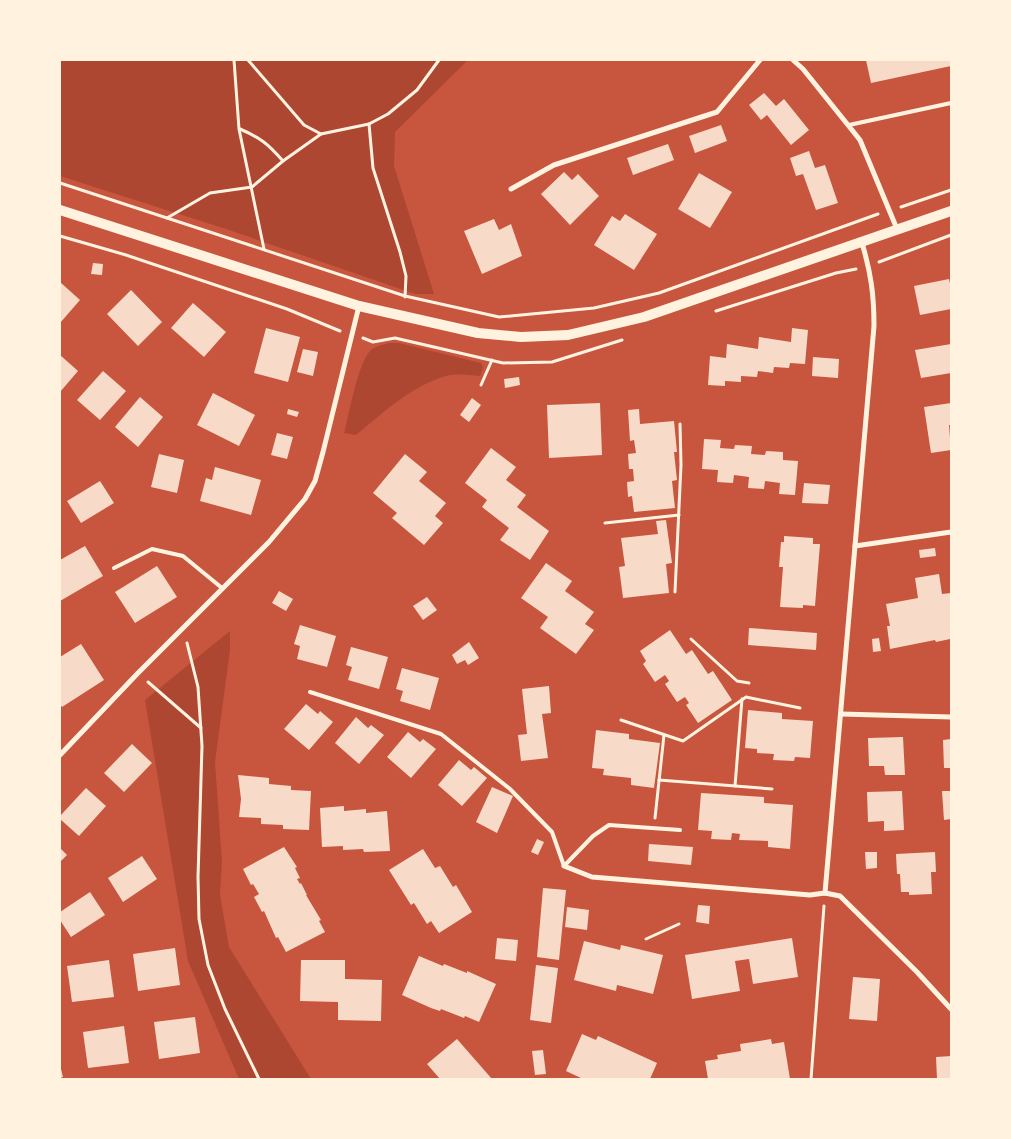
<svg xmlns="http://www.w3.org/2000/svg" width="1011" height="1139" font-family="'IBM Plex Sans',sans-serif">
	<rect width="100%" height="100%" fill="#c8553d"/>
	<g fill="#ae4732">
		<polygon points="60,60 468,60 395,132 394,166 434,294 415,294 226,229 60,176"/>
		<path d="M 389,343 L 399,343 L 481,363 L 483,367 L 480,376 C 469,375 456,373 446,376 C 411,386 383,413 356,435 L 344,433 C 349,414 358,362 371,350 C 376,346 383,345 389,343 Z"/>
		<polygon points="230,631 230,650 215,762 222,862 220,895 229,947 311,1079 239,1079 188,961 145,700"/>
	</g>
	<g fill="#f7dbc8">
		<polygon points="866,60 951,60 951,66 871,83"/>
		<polygon points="764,93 776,106 784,99 809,130 791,145 767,115 761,120 749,105"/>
		<polygon points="721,125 727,141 695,153 689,136"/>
		<polygon points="668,144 674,160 633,175 627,158"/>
		<polygon points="809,151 815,168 825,165 838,203 816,210 803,174 796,176 790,158"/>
		<polygon points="564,172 572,180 578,174 599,196 570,225 541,194"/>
		<polygon points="699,173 732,192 710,228 678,209"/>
		<polygon points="625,214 657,234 634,270 594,245 612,216 620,221"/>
		<polygon points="494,219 499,230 511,224 522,256 482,274 464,231"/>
		<polygon points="93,263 103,264 102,275 91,274"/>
		<polygon points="949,279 951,288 951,309 920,315 914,286"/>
		<polygon points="60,282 80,300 60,323"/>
		<polygon points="131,290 162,322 138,346 107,314"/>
		<polygon points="193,303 226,332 204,357 171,328"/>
		<polygon points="266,328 300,337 288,382 254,373"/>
		<polygon points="792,328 808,330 805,364 790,363 789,368 774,367 773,373 758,371 757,377 741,376 741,382 725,381 725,386 708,385 710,356 726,358 727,344 758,349 759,337 791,342"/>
		<polygon points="951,344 951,373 921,378 915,350"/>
		<polygon points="303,349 318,352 313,376 297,372"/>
		<polygon points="60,355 78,371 60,392"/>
		<polygon points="813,357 839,359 838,378 812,376"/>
		<polygon points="103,371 126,391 100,420 77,400"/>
		<polygon points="519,377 520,385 505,388 504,379"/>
		<polygon points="213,393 255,415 239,446 197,425"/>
		<polygon points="140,397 163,417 138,447 115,427"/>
		<polygon points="472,398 481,405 469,422 460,415"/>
		<polygon points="600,403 602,455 549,458 547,405"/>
		<polygon points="951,403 951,425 949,425 951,450 931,453 924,407"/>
		<polygon points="288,409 299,412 297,417 287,414"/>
		<polygon points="639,409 640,424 674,421 677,452 674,452 677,480 672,481 675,508 634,512 632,496 628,497 627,482 634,481 633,469 629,469 628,454 636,453 634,440 630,441 628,410"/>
		<polygon points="277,433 293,437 287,459 271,455"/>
		<polygon points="704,439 721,440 720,448 734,449 735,445 752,446 751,454 765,455 766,451 783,452 783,460 798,461 795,495 779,494 780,483 765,481 764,489 748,488 749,477 734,475 733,483 717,482 718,470 702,469"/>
		<polygon points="491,448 516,467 506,480 526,495 517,507 549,531 530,560 500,540 509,528 482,507 487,500 465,483"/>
		<polygon points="159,454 184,460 177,493 151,487"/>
		<polygon points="405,454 427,472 419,481 446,503 435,516 443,523 424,545 392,518 397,513 373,493"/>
		<polygon points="215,467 261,480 251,515 200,501 206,478 212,480"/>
		<polygon points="100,481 114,503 81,523 67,501"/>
		<polygon points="804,483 830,485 828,504 802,503"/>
		<polygon points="666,520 672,563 666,564 669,593 623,598 619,567 625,566 621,538 658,534 656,521"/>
		<polygon points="784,536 813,538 813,544 820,544 815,606 803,605 803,608 780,607 783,567 779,567 781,542 784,542"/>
		<polygon points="85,546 103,576 60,601 60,560"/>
		<polygon points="935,548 936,556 920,558 919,550"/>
		<polygon points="546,563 572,581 565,591 594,612 585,624 594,630 576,654 540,628 548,617 521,598"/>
		<polygon points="157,566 177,597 135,623 115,592"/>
		<polygon points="939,574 942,594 951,593 950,639 936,642 935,640 890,649 887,626 890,626 886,604 918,598 915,578"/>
		<polygon points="279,591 293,599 286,611 272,603"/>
		<polygon points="427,597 437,610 423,620 413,606"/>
		<polygon points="300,625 336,636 327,667 297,659 300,646 294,644"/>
		<polygon points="749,628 817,633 816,650 748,645"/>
		<polygon points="670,630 686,654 692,650 708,674 713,671 732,700 698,723 686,705 689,703 685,697 677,702 665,684 669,681 665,675 655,682 643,664 646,661 640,651"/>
		<polygon points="879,638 881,651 873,652 872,639"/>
		<polygon points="469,642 479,658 468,665 465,660 457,664 452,655"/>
		<polygon points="81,644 104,680 62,707 60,704 60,657"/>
		<polygon points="351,647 388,657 379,689 348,680 352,667 346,665"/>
		<polygon points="402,668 439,678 430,710 400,701 403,691 396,689"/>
		<polygon points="549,686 551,713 542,714 548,758 521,761 518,735 527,734 522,689"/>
		<polygon points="306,704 318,714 320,711 333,722 309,750 284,729"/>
		<polygon points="748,710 782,713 782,719 813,721 810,758 795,757 794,761 773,760 774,754 757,753 757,749 745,748"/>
		<polygon points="356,717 368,728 371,725 384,735 359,764 335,743"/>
		<polygon points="596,730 629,734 629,739 660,743 654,788 631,785 631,778 603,775 604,769 592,768"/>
		<polygon points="408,732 420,742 423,739 436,749 411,778 387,757"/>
		<polygon points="903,737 905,775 885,775 884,766 869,766 868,738"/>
		<polygon points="951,739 951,768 944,768 943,740"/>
		<polygon points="132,744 152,763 124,792 104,773"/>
		<polygon points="459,760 471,770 474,767 487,778 462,806 438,785"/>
		<polygon points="238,775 269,778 269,784 291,786 291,790 311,791 309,830 283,829 283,825 261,824 261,818 239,817 241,799"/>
		<polygon points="492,787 513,796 497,833 476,822"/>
		<polygon points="86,788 106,806 79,836 60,819 60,816"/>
		<polygon points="902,791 904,830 884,831 884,821 868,822 867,792"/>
		<polygon points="942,791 951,791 951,819 944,820"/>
		<polygon points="701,793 764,797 764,803 793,805 790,849 768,847 768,841 739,840 740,834 732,833 731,840 711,839 712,831 698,830"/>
		<polygon points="344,806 344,811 366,809 366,813 387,811 390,851 364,852 363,849 343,850 343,846 322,847 320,808"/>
		<polygon points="537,839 544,842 538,855 531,852"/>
		<polygon points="649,844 693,847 691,865 648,861"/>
		<polygon points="284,847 297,867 295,868 300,878 297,879 300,884 301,883 307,895 306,895 321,920 319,921 325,932 286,952 278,937 276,938 264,911 262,912 254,897 259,894 253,884 251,885 243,869"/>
		<polygon points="60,848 67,855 60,862"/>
		<polygon points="423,849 435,868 440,866 453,887 456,885 472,912 439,933 431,921 427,924 414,903 411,905 389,870"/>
		<polygon points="865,852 877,852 877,868 866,869"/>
		<polygon points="935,852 936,872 931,872 932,894 909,895 909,892 901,892 900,874 897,874 896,854"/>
		<polygon points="142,856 157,879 123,902 108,878"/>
		<polygon points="543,888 566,890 559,960 537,957"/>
		<polygon points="90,892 105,915 71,937 60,920 60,912"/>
		<polygon points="698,905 710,906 709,924 696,922"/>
		<polygon points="567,907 589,910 587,930 565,927"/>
		<polygon points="497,938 518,940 516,961 495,959"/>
		<polygon points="792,938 798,977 753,984 749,959 735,961 740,991 692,999 685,955"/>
		<polygon points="584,941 620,950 621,945 663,955 653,994 617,985 616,991 574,980"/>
		<polygon points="175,948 180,985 138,991 133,954"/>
		<polygon points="419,956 443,966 444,964 467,973 467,971 496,984 479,1022 465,1016 464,1018 441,1009 440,1011 431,1008 402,995"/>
		<polygon points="109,960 114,997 72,1002 67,966"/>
		<polygon points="301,960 345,960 345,979 382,980 381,1021 338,1020 338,1002 300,1001"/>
		<polygon points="536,965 558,968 551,1023 530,1020"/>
		<polygon points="853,977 880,979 877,1021 849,1019"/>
		<polygon points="195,1017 200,1053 159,1059 154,1022"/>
		<polygon points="124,1026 129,1063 88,1068 83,1032"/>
		<polygon points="582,1034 596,1040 598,1036 657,1063 650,1079 583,1079 566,1071"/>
		<polygon points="457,1039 492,1079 440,1079 427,1064"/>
		<polygon points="771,1039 772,1044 784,1042 790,1079 708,1079 705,1061 718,1059 717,1055 741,1051 740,1044"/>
		<polygon points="543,1050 546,1074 535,1075 532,1051"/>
		<polygon points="951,1056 951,1079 937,1079 936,1057"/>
		<polygon points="60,1065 63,1077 60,1078"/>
	</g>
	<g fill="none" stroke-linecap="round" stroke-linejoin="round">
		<g stroke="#fff3e0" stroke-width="3">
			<polyline points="234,60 239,129 264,249"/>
			<polyline points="248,60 304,125 321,134 369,124"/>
			<path d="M 240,129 C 261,138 268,144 283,161"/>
			<polyline points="60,183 405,296 499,317 594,308 659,293 878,214"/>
			<polyline points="901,207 951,190"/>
			<polyline points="167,218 210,193 252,187 283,161 321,134"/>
			<polyline points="60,236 126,255 287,309 340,331"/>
			<polyline points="879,262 951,235"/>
			<polyline points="405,297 406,276 400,252 373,168 369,124 388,114 417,90 439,60"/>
			<polyline points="716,311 836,273 856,269"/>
			<polyline points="363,338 373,342 395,338 503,363 552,362 622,340"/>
			<polyline points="481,385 492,360"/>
			<polyline points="605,523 679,515"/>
			<polyline points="675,592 681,465 680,424"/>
			<polyline points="691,639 737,681 749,683"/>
			<polyline points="187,643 198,687 202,746 198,877 199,919 208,965 225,1009 259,1079"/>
			<polyline points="148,682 201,728"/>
			<polyline points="621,720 683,741 746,697 800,708"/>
			<polyline points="659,780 772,789"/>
			<polyline points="735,786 742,699"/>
			<polyline points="655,818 664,735"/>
			<polyline points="646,939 679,924"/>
			<polyline points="811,1079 824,906"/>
		</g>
		<g stroke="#fff3e0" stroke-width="4">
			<polyline points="849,125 951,103"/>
			<polyline points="114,568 152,549 183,556 222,588"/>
			<polyline points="310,692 441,734 510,789 552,832 564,866 593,836 609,825 680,830"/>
		</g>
		<g stroke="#fff3e0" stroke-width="5">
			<polyline points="793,60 803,69 860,140 897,229"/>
			<polyline points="511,189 554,165 717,112 760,60"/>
			<polyline points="855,546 951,532"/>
			<polyline points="841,714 951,717"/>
			<polyline points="60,755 138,673 269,542 305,499 315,481 323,452 359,306"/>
			<polyline points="564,866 592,877 810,895 825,893 840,896 917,972 951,1009"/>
			<path d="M 825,893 L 874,326 C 874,295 871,273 862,243"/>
		</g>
		<polyline stroke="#fff3e0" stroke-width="10" points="60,210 359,306 478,333 521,337 568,335 644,317 951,211"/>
	</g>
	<rect width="1011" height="1139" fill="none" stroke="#fff3e0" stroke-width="122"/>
</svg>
